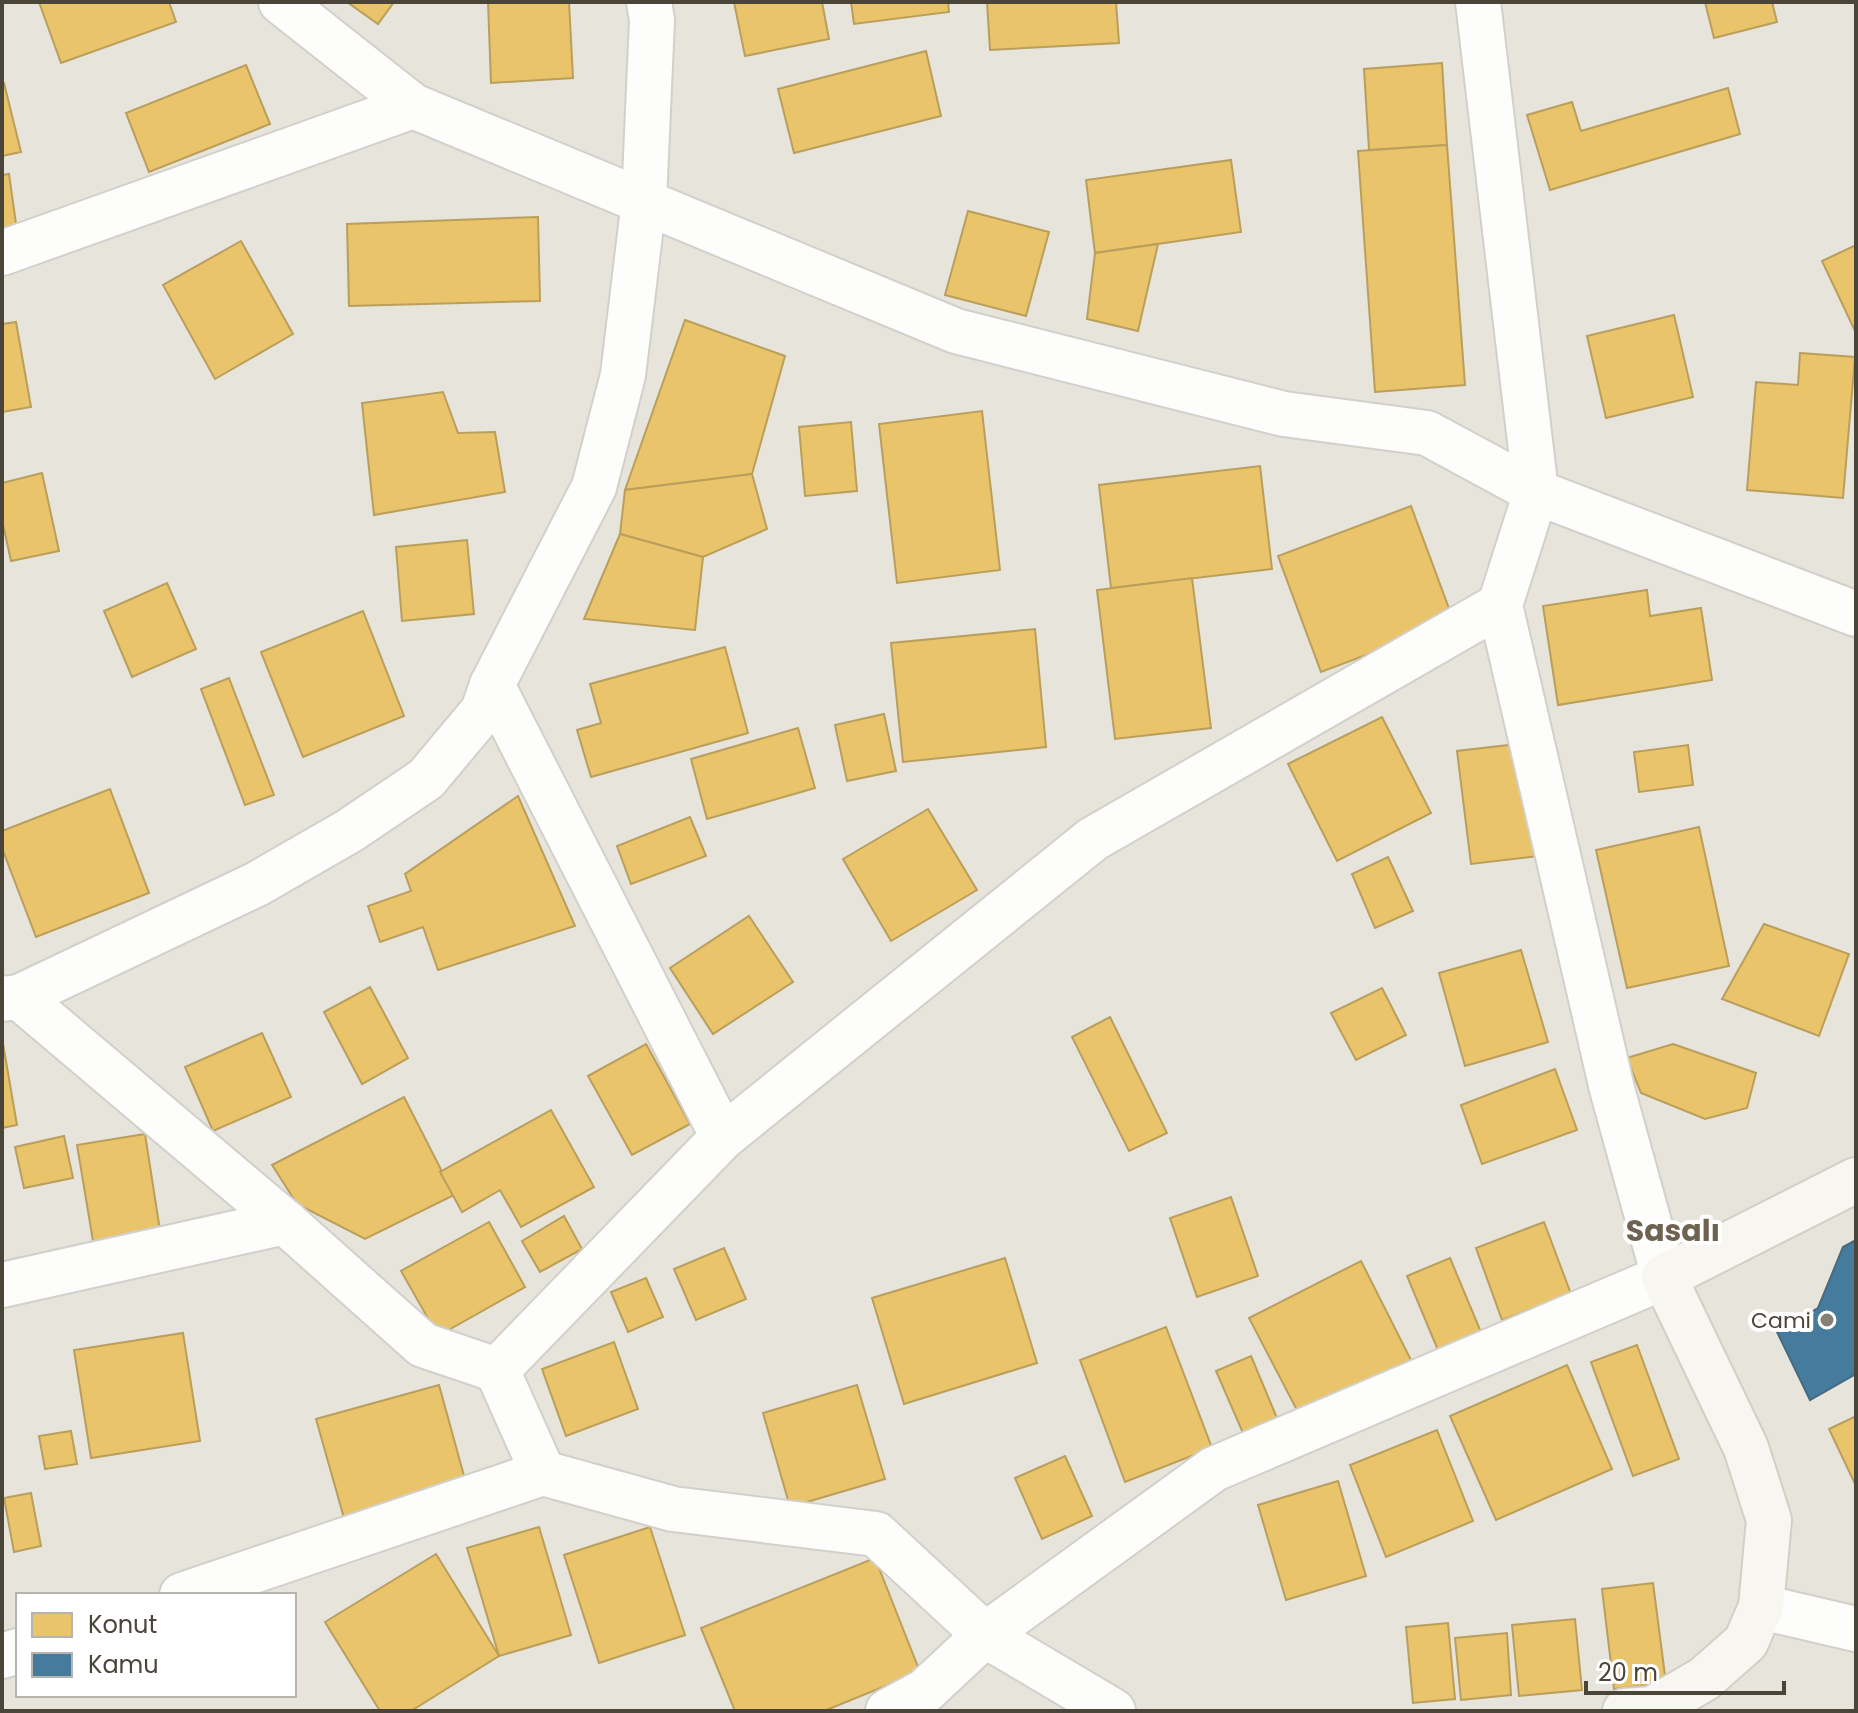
<svg xmlns="http://www.w3.org/2000/svg" width="1858" height="1713" font-family="Poppins,sans-serif">
	<rect width="100%" height="100%" fill="#f4f2ee"/>
	<path fill="#e7e4dc" fill-rule="evenodd" d="M 2,2 L 1856,2 L 1856,1711 L 2,1711 ZM 18,1595 L 294,1595 L 294,1695 L 18,1695 Z"/>
	<g fill="#e9c46a" stroke="#ba9e5b" stroke-width="2">
		<polygon points="39,2 169,2 176,22 61,63"/>
		<polygon points="347,2 394,2 378,24"/>
		<polygon points="488,2 569,2 573,78 491,83"/>
		<polygon points="734,2 822,2 829,39 745,56"/>
		<polygon points="851,2 948,2 949,12 854,24"/>
		<polygon points="987,2 1116,2 1119,43 990,50"/>
		<polygon points="1705,2 1772,2 1777,22 1714,38"/>
		<polygon points="926,51 941,116 794,153 778,89"/>
		<polygon points="1442,63 1447,145 1369,150 1364,69"/>
		<polygon points="246,65 270,124 149,172 126,113"/>
		<polygon points="2,83 4,83 21,152 2,156"/>
		<polygon points="1728,88 1740,134 1550,190 1527,115 1572,102 1581,131"/>
		<polygon points="1447,145 1465,385 1375,392 1358,151"/>
		<polygon points="1231,160 1241,232 1095,253 1086,180"/>
		<polygon points="9,174 17,231 2,233 2,175"/>
		<polygon points="968,211 1049,232 1026,316 945,295"/>
		<polygon points="538,217 540,301 349,306 347,224"/>
		<polygon points="241,241 293,334 215,379 163,285"/>
		<polygon points="1158,244 1138,331 1087,319 1095,253"/>
		<polygon points="1856,245 1856,333 1822,261"/>
		<polygon points="1674,315 1693,397 1606,418 1587,336"/>
		<polygon points="685,320 785,356 752,474 625,490"/>
		<polygon points="16,322 31,407 2,412 2,324"/>
		<polygon points="1800,353 1855,357 1843,498 1747,490 1756,382 1798,385"/>
		<polygon points="443,392 458,433 495,432 505,492 374,515 362,403"/>
		<polygon points="982,411 1000,570 897,583 879,424"/>
		<polygon points="851,422 857,491 805,496 799,427"/>
		<polygon points="1260,466 1272,569 1111,588 1099,485"/>
		<polygon points="42,473 59,551 11,561 2,520 2,483"/>
		<polygon points="752,474 767,529 703,557 620,534 625,490"/>
		<polygon points="1411,506 1454,622 1321,672 1278,556"/>
		<polygon points="620,534 703,557 695,630 584,619"/>
		<polygon points="467,540 474,614 402,621 396,547"/>
		<polygon points="1192,578 1211,728 1115,739 1097,590"/>
		<polygon points="167,583 196,649 132,677 104,611"/>
		<polygon points="1647,590 1650,616 1701,608 1712,680 1558,705 1543,606"/>
		<polygon points="363,611 404,716 303,757 261,652"/>
		<polygon points="1035,629 1046,747 903,762 891,643"/>
		<polygon points="725,647 748,733 591,777 577,730 601,723 590,684"/>
		<polygon points="229,678 274,795 245,805 201,689"/>
		<polygon points="884,714 896,771 847,781 835,725"/>
		<polygon points="1382,717 1431,813 1337,861 1288,764"/>
		<polygon points="798,728 815,788 707,819 691,759"/>
		<polygon points="1526,743 1539,856 1471,864 1457,751"/>
		<polygon points="1688,745 1693,785 1639,792 1634,752"/>
		<polygon points="110,789 149,893 36,937 2,848 2,831"/>
		<polygon points="518,796 575,926 438,970 423,927 380,942 368,906 411,891 405,874"/>
		<polygon points="928,809 977,890 891,941 843,859"/>
		<polygon points="690,817 706,856 631,884 617,846"/>
		<polygon points="1699,827 1729,966 1627,988 1596,850"/>
		<polygon points="1388,857 1413,911 1375,928 1352,874"/>
		<polygon points="749,916 793,982 713,1034 670,968"/>
		<polygon points="1764,924 1849,954 1819,1036 1722,999"/>
		<polygon points="1521,950 1548,1042 1465,1066 1439,973"/>
		<polygon points="370,987 408,1058 362,1084 324,1012"/>
		<polygon points="1382,988 1406,1035 1356,1060 1331,1013"/>
		<polygon points="1110,1017 1167,1133 1129,1151 1072,1037"/>
		<polygon points="262,1033 291,1097 213,1131 185,1067"/>
		<polygon points="2,1038 17,1125 2,1128"/>
		<polygon points="646,1044 690,1124 632,1155 588,1076"/>
		<polygon points="1673,1044 1756,1073 1747,1108 1705,1119 1641,1093 1627,1058"/>
		<polygon points="1555,1069 1577,1130 1482,1164 1461,1105"/>
		<polygon points="404,1097 454,1195 365,1239 297,1204 272,1165"/>
		<polygon points="551,1110 594,1187 521,1227 500,1190 462,1212 440,1172"/>
		<polygon points="145,1134 161,1237 94,1247 77,1145"/>
		<polygon points="64,1136 73,1178 24,1188 15,1147"/>
		<polygon points="1231,1197 1258,1276 1197,1297 1170,1218"/>
		<polygon points="564,1216 582,1249 540,1272 522,1241"/>
		<polygon points="489,1222 525,1287 438,1336 401,1271"/>
		<polygon points="1544,1222 1571,1294 1502,1320 1476,1248"/>
		<polygon points="724,1248 746,1299 696,1320 674,1269"/>
		<polygon points="1005,1258 1037,1363 904,1404 872,1298"/>
		<polygon points="1450,1258 1483,1337 1440,1355 1407,1276"/>
		<polygon points="1361,1261 1411,1360 1300,1416 1249,1318"/>
		<polygon points="646,1278 663,1317 628,1332 611,1292"/>
		<polygon points="1166,1327 1212,1448 1125,1482 1080,1360"/>
		<polygon points="183,1333 200,1441 91,1458 74,1350"/>
		<polygon points="614,1342 638,1409 566,1436 542,1369"/>
		<polygon points="1637,1345 1679,1459 1633,1476 1591,1362"/>
		<polygon points="1251,1356 1277,1418 1243,1433 1216,1371"/>
		<polygon points="1567,1365 1612,1469 1496,1520 1450,1416"/>
		<polygon points="439,1385 466,1483 344,1518 316,1419"/>
		<polygon points="857,1385 885,1479 790,1507 763,1413"/>
		<polygon points="1856,1416 1856,1486 1829,1429"/>
		<polygon points="1437,1430 1473,1521 1386,1557 1350,1465"/>
		<polygon points="71,1431 77,1464 45,1469 39,1436"/>
		<polygon points="1065,1456 1092,1516 1042,1539 1015,1478"/>
		<polygon points="1338,1481 1366,1576 1286,1600 1258,1505"/>
		<polygon points="31,1493 41,1546 14,1552 4,1498"/>
		<polygon points="539,1527 571,1635 499,1656 467,1548"/>
		<polygon points="650,1527 685,1635 599,1663 564,1555"/>
		<polygon points="436,1554 499,1656 411,1711 380,1711 325,1622"/>
		<polygon points="875,1558 920,1672 824,1711 735,1711 701,1628"/>
		<polygon points="1653,1583 1666,1683 1614,1689 1602,1589"/>
		<polygon points="1575,1619 1582,1690 1519,1696 1512,1625"/>
		<polygon points="1448,1623 1455,1699 1413,1703 1406,1627"/>
		<polygon points="1507,1633 1511,1695 1461,1700 1455,1638"/>
	</g>
	<polygon fill="#457b9d" stroke="#476a7f" stroke-width="2" points="1856,1240 1856,1374 1810,1400 1777,1332 1818,1308 1843,1247"/>
	<g fill="none" stroke-linecap="round" stroke-linejoin="round">
		<g stroke="#d2d0cb" stroke-width="48">
			<g id="street">
				<polyline points="281,2 413,106 956,331 1284,414 1427,433 1536,492 1500,605 1612,1089 1664,1277 1214,1469 985,1635 925,1691 888,1711"/>
				<polyline points="1478,2 1536,492 1856,614"/>
				<polyline points="2,253 413,106"/>
				<polyline points="492,685 723,1137"/>
				<polyline points="19,997 285,1222 423,1345 497,1370 543,1473 673,1509 876,1534 985,1635 1113,1711"/>
				<polyline points="2,999 19,997 257,884 349,831 426,779 483,711 492,685 594,487 623,375 644,201 652,20 649,2"/>
				<polyline points="2,1285 285,1222"/>
				<polyline points="497,1370 723,1137 1093,839 1500,605"/>
				<polyline points="182,1595 543,1473"/>
				<polyline points="1761,1607 1856,1629"/>
				<polyline points="2,1656 18,1651"/>
			</g>
		</g>
		<g stroke="#d3cfc5" stroke-width="48">
			<polyline id="secondary" points="1625,1711 1652,1709 1704,1679 1746,1642 1761,1607 1769,1520 1746,1448 1664,1277 1856,1180"/>
		</g>
		<use href="#street" stroke="#fdfdfc" stroke-width="44"/>
		<use href="#secondary" stroke="#f7f6f1" stroke-width="44"/>
	</g>
	<circle fill="#868178" stroke="#fff" stroke-width="3" cx="1827" cy="1320" r="8"/>
	<g text-anchor="middle" dominant-baseline="central" stroke-width="8" stroke-linejoin="round" paint-order="stroke">
		<g font-size="22" fill="#4b4439" stroke="#fff" text-anchor="end">
			<text x="1811" y="1320">Cami</text>
		</g>
		<g font-size="30" font-weight="bold" fill="#6e6250" stroke="#fff">
			<text x="1673" y="1230">Sasalı</text>
		</g>
	</g>
	<rect width="1858" height="1713" fill="none" stroke="#4b4439" stroke-width="8"/>
	<rect x="16" y="1593" width="280" height="104" fill="#ffffff" stroke="#b7b4b0" stroke-width="2"/>
	<rect x="32" y="1613" width="40" height="24" fill="#e9c46a" stroke="#b7b4b0" stroke-width="2"/>
	<text x="88" y="1633" font-size="24" fill="#4b4439">Konut</text>
	<rect x="32" y="1653" width="40" height="24" fill="#457b9d" stroke="#b7b4b0" stroke-width="2"/>
	<text x="88" y="1673" font-size="24" fill="#4b4439">Kamu</text>
	<path d="M1586 1681v12h198v-12" fill="none" stroke="#4b4439" stroke-width="4"/>
	<text x="1598" y="1681" font-size="24" fill="#4b4439" stroke="#ffffff" stroke-width="6" paint-order="stroke">20 m</text>
</svg>
